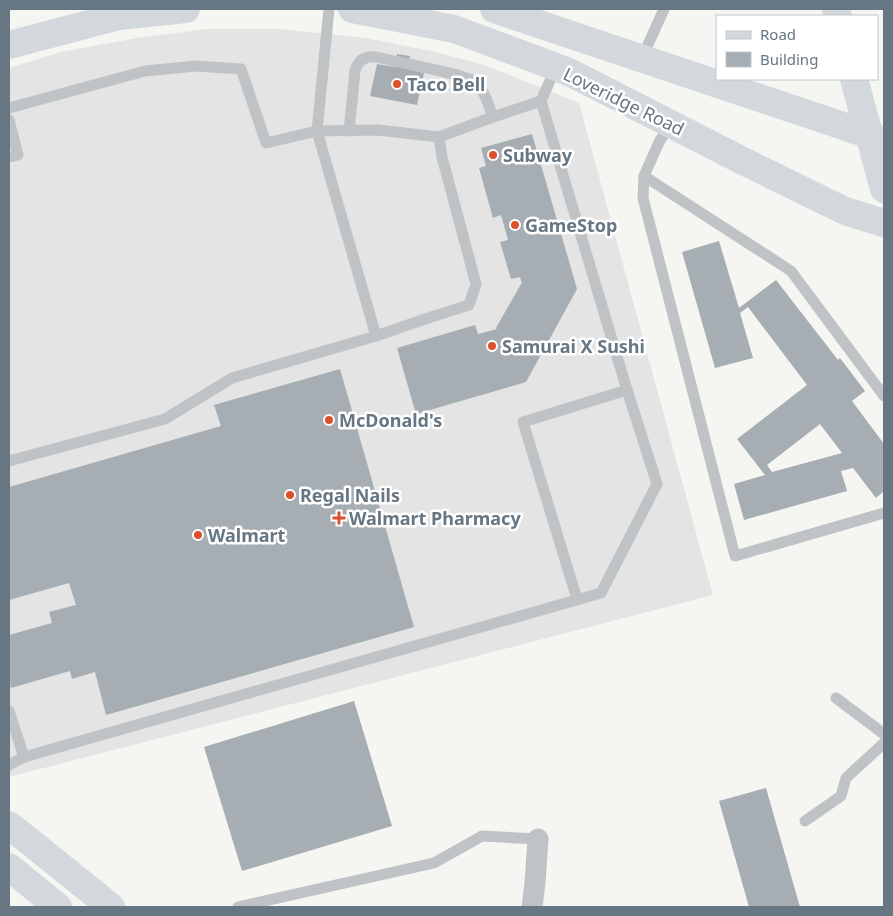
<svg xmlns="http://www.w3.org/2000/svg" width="893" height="916" font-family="'Noto Sans',sans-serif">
	<rect width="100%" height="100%" fill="#f5f5f2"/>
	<polygon fill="#e3e4e3" points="207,29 279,29 366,38 436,52 487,66 579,103 713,595 9,777 9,68 61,52 137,38"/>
	<g fill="#a6aeb3" fill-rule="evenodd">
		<polygon points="397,54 410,56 407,69 424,73 417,105 370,96 377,64 395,67"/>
		<polygon points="532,134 577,289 526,382 416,414 397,348 475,325 478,334 497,329 496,328 521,284 522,284 520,277 511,279 500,242 508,240 501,215 493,218 479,168 486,166 481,148"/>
		<path d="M 719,241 L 739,308 L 776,280 L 838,360 L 840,358 L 865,391 L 852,401 L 884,444 L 884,491 L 876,498 L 853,468 L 841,471 L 847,491 L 744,520 L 734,484 L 765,475 L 737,439 L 807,385 L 748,307 L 740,313 L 753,358 L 715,368 L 682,252 ZM 820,424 L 842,453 L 772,472 L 767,465 Z"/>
		<polygon points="340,369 414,627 106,715 95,672 72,679 70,671 11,688 9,681 9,635 52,623 49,612 76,605 69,583 9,600 9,487 221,426 214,405"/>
		<polygon points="354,701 392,826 242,871 204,747"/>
		<polygon points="766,788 800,907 749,907 719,801"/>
	</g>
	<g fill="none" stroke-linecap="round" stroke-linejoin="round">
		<g stroke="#bfc3c6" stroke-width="11">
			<polyline points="329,9 317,131 376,336"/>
			<polyline points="642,58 664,9"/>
			<polyline points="9,108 145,71 196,66 241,69 266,143 317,131 378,130 439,137"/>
			<polyline points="9,120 18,155 9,157"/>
			<polyline points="672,124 660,140 644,176 643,198 735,556 884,513"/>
			<path d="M 349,131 L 355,71 C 358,60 365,56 376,57 C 403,63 430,68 457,75 C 463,77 470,78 475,82 C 484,88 489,107 493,117"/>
			<polyline points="644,176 791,271 884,396"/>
			<polyline points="9,461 165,419 232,378 376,336 425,319 469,305 476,284 442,157 439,137 493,117 541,101 556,67"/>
			<polyline points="577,599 523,422 627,390"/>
			<polyline points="836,698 884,734"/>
			<polyline points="9,711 24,757"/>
			<polyline points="9,765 24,757 601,593 657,484 627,390 541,101"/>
			<polyline points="805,821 841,796 846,778 884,743"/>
			<polyline points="238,907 434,863 482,836 538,839"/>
		</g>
		<polyline stroke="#bfc3c6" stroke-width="21" points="532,907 535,883 538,839"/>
		<g stroke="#d3d8dc" stroke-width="28">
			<polyline points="352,9 454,29 556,67 571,73 741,160 845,211 884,223"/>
			<polyline points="494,9 870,135 884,142"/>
			<polyline points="9,45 119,16 186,9"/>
			<polyline points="9,825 111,907"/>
			<polyline points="9,867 58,907"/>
		</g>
		<g stroke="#d3d8dc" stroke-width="28">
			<polyline points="836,9 838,16"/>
			<polyline points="854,79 884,189"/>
		</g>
	</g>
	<g fill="#dc502c" stroke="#fff" stroke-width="2">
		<circle cx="397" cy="84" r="5"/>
		<circle cx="493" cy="155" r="5"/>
		<circle cx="515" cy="225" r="5"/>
		<circle cx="492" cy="346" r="5"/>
		<circle cx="329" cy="420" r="5"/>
		<circle cx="290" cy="495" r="5"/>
		<path d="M336.5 510.5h5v5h5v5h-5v5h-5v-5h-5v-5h5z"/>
		<circle cx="198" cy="535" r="5"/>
	</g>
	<g text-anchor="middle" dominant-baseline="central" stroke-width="5" stroke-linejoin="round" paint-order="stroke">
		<g font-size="18" font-weight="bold" fill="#667682" stroke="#fff" text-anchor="start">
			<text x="407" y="84">Taco Bell</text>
			<text x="503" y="155">Subway</text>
			<text x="525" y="225">GameStop</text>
			<text x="502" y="346">Samurai X Sushi</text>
			<text x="339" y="420">McDonald's</text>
			<text x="300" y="495">Regal Nails</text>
			<text x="349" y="518">Walmart Pharmacy</text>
			<text x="208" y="535">Walmart</text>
		</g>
		<g font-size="18" fill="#667682" stroke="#fff">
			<text transform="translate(624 101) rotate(26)">Loveridge Road</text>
		</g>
	</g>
	<rect width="893" height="916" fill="none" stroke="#667682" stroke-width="20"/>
	<rect x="716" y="15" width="162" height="65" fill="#ffffff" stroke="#c2c8cd"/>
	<rect x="726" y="31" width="25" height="8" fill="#d3d8dc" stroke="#c2c8cd"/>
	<text x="760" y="40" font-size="15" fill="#667682">Road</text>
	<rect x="726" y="52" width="25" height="15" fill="#a6aeb3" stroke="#c2c8cd"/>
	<text x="760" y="65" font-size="15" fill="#667682">Building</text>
</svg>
